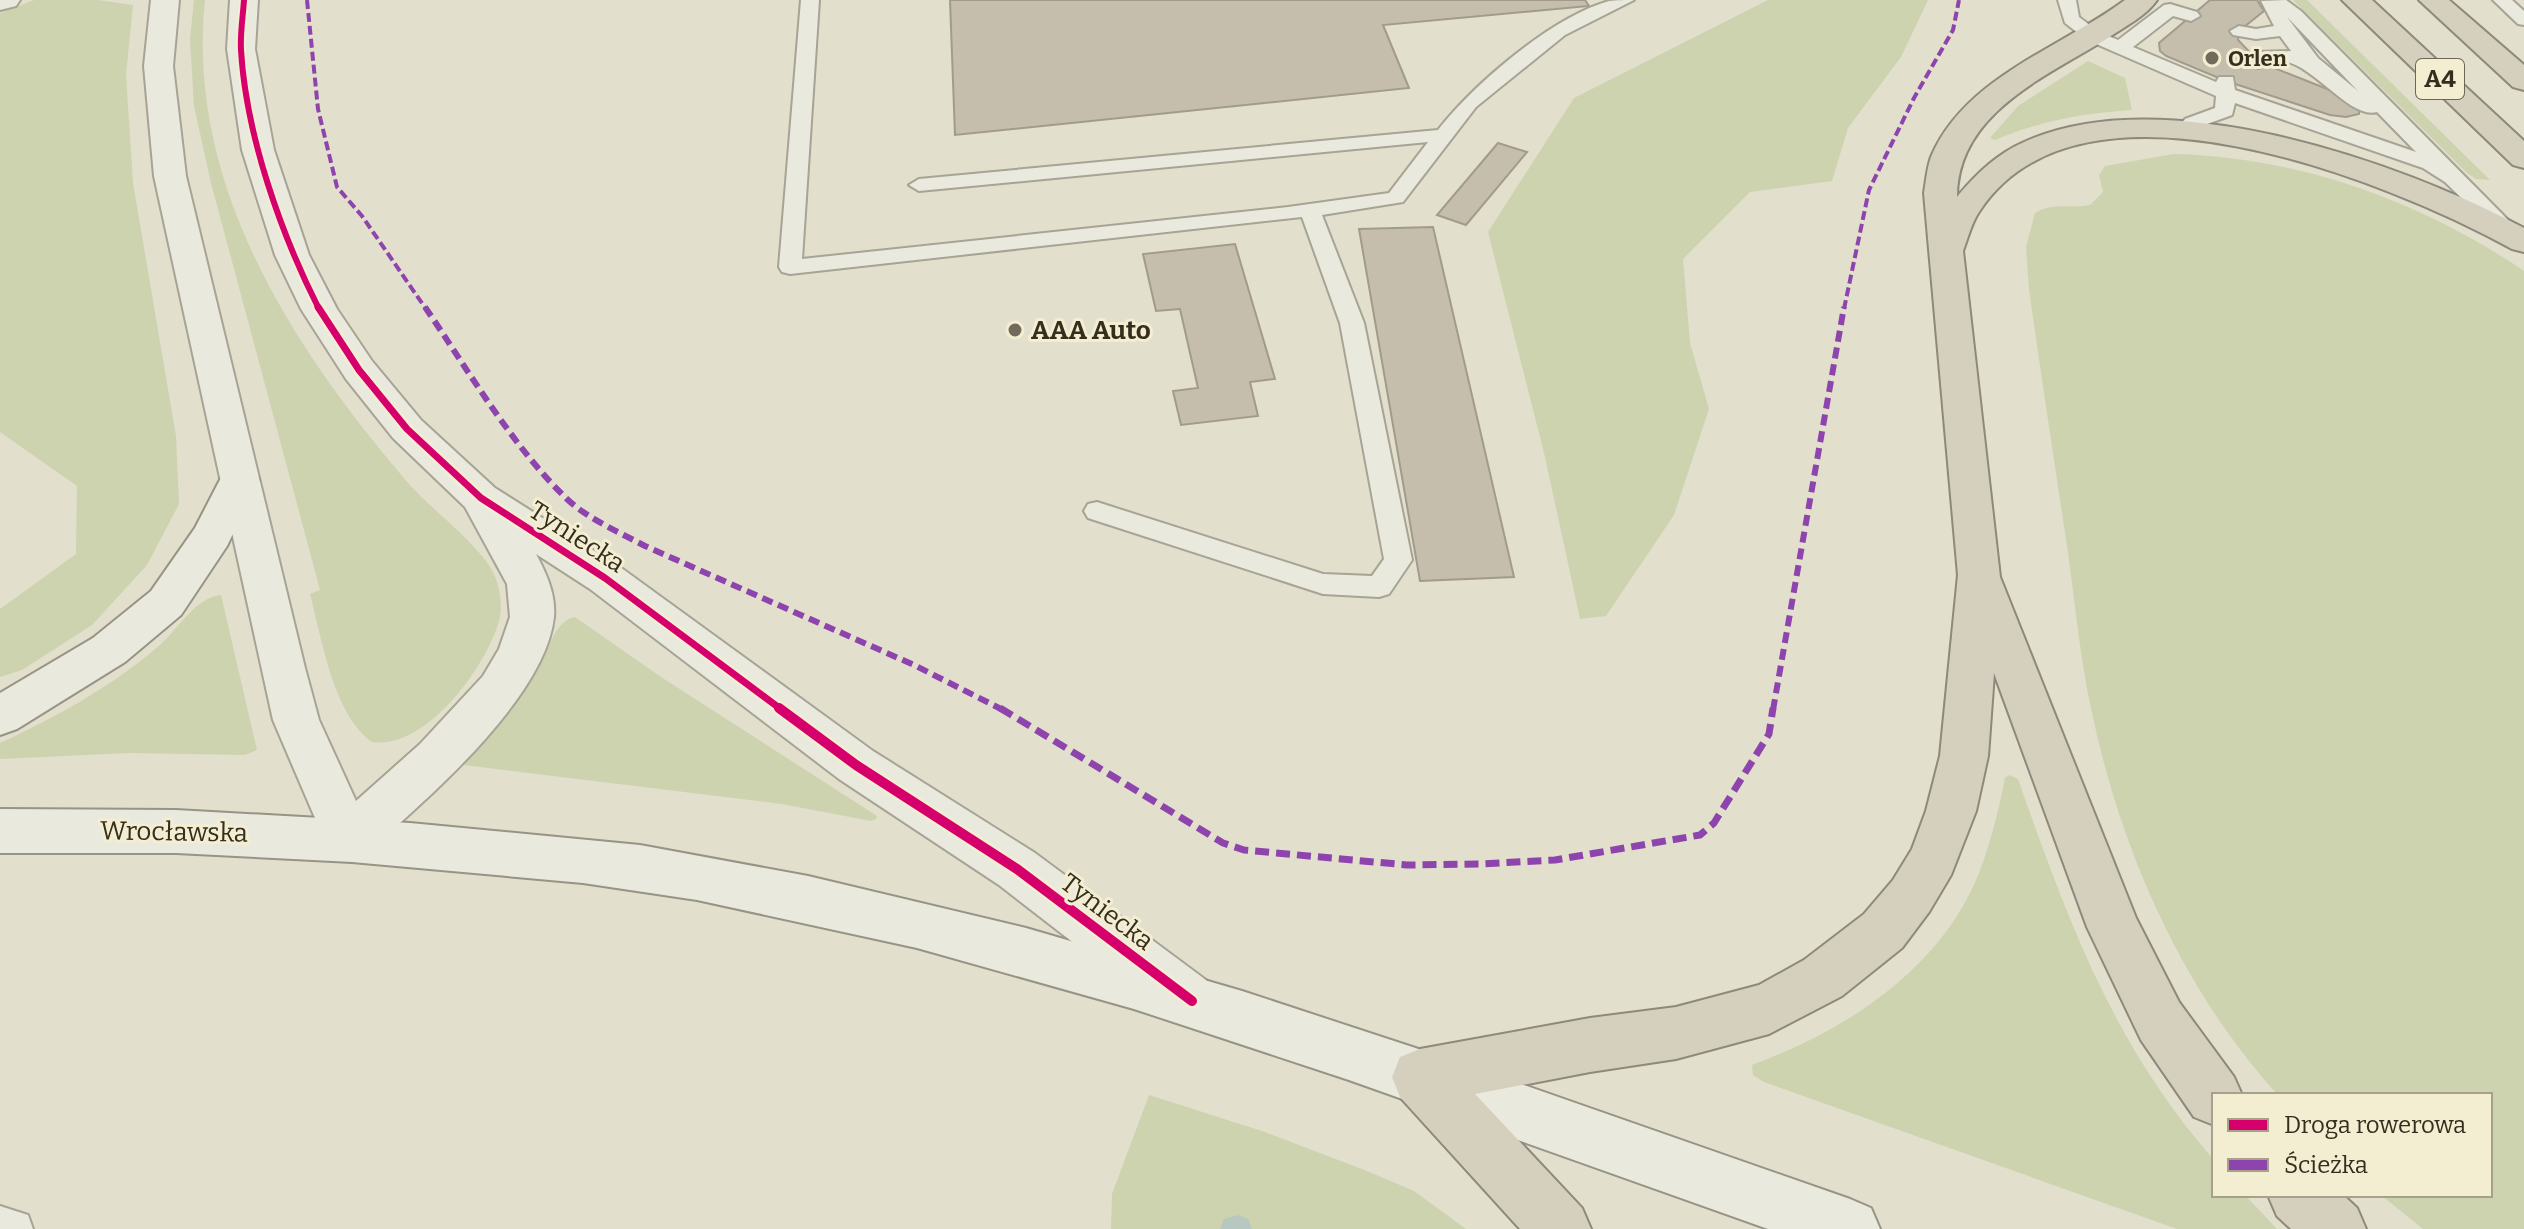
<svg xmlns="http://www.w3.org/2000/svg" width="2524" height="1229" font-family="Bitter,serif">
	<rect width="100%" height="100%" fill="#e2dfcc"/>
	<g fill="#cdd3af">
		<polygon points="34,0 98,0 133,5 126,75 133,183 176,436 179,504 147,565 92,625 22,670 0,677 0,609 76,554 77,486 0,432 0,13"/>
		<path d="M 194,0 L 205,0 C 186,182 290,344 403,477 C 426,506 480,544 494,574 C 500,588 503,606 499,621 C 486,667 426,750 372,742 C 333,714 322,639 310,594 L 320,590 L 211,183 L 194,106 L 190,39 Z"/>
		<polygon points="1768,0 1928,0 1901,57 1848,128 1832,181 1750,192 1683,259 1690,343 1709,409 1674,515 1606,616 1580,619 1545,457 1488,232 1574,98"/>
		<polygon points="2293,0 2307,0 2490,180 2476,179 2467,173"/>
		<path d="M 2088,61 L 2125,78 L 2132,110 C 2083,113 2040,121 1995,140 L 1990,138 L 2018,106 Z"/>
		<path d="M 2174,154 C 2299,157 2421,201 2524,271 L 2524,1229 L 2423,1229 L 2381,1195 L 2490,1195 L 2490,1095 L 2278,1095 C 2183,991 2121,851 2092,713 C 2080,659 2075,601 2067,546 C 2054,460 2041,375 2029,289 L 2026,247 L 2035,213 C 2054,202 2069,209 2090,205 L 2103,192 L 2099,175 L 2105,166 Z"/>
		<path d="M 221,595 L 257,750 L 245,755 L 129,753 L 0,759 L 0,743 C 58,716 111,687 160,645 C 178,629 196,597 221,595 Z"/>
		<path d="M 575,617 L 661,677 L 877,816 L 876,819 L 871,821 L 782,804 L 464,765 L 463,760 C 489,730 520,700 539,665 C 548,649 556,620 575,617 Z"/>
		<path d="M 2009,775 L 2018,779 C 2068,921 2113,1045 2214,1160 L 2214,1195 L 2245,1195 L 2277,1229 L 2177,1229 L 1764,1082 L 1753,1075 L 1752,1065 C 1844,1031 1937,972 1977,878 C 1990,846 1998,813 2005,778 Z"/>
		<polygon points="1149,1095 1265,1132 1367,1171 1414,1191 1466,1229 1111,1229 1112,1194"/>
	</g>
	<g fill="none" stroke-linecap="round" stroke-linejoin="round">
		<polygon fill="#b7c8c0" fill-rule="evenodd" points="1238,1215 1248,1219 1252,1229 1220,1229 1224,1219"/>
	</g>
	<g fill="#c5bead" stroke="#a29b8c" stroke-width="2">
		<polygon points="950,0 1585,0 1589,6 1383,25 1409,88 955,135"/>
		<polygon points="2210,0 2257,0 2264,11 2239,31 2238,40 2259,62 2345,96 2360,107 2359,114 2346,117 2330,115 2226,81 2166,56 2160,51 2159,43"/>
		<polygon points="1498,143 1527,152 1466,225 1437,215"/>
		<polygon points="1433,227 1514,577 1420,581 1359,229"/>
		<polygon points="1235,244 1275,379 1250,382 1258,416 1181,425 1173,391 1198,388 1180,309 1156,311 1143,254"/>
	</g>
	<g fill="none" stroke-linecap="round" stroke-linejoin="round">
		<g stroke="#a7a395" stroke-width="4">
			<g id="service">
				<path d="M 801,0 L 819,0 L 802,259 L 1288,207 L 1389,193 L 1428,142 L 919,191 L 909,185 L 919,179 L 1438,130 C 1475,83 1552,17 1609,1 C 1616,0 1626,0 1634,0 L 1565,35 L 1476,107 L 1403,202 L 1322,215 L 1364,323 L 1412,560 L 1389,594 L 1379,597 L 1323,594 L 1088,518 L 1084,511 L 1088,504 L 1097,502 L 1323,574 L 1372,576 L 1384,559 L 1340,323 L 1302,217 L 790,274 L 782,272 L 779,267 Z"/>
				<path d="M 2058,0 L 2076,0 L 2079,17 L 2099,32 L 2118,40 L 2164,5 L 2170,4 L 2197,12 L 2200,16 L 2191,21 L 2173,16 L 2133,47 L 2216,82 L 2219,77 L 2233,77 L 2235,90 L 2416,152 L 2377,112 C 2351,120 2314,65 2283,61 C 2272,59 2268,65 2259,68 L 2252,66 L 2250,62 L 2258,52 L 2291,51 L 2280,36 L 2256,39 L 2233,35 L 2230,31 L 2239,26 L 2256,29 L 2274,26 L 2261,1 L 2286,0 L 2301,11 L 2521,233 L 2518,238 L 2502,238 L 2445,182 L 2423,168 L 2235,103 L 2232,115 L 2199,127 L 2192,135 L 2178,135 L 2175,131 L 2185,119 L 2215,108 L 2216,96 L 2087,40 L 2065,23 ZM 2287,17 L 2289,19 L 2358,91 L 2318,58 Z"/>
				<polygon points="2493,0 2512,0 2524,11 2524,25 2518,24"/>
				<polygon points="0,1206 28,1215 33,1229 0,1229"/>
			</g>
		</g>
		<g stroke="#a7a395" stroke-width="4">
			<path id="minor" d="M 151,0 L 179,0 L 173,66 L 186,176 L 305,668 L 319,720 L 356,801 L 420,744 L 483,676 L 499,649 L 510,617 L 507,584 L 465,507 L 393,438 L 346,379 L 301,309 L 275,255 L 242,150 L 227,49 L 230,0 L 258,0 L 255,49 L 274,150 L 309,255 L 337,309 L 372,361 L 421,420 L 495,488 L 620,567 L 873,751 L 1035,853 L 1206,980 L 1214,998 L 1206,1016 L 1187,1024 L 1168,1016 L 999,885 L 839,779 L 590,589 L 536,554 C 546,573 556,594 554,617 C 545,699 425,801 366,853 L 348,860 L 330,853 L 273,720 L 154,176 L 144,66 Z"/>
		</g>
		<g stroke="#a7a395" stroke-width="4">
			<polygon id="tertiary" points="0,0 20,0 16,6 0,10"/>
		</g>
		<g stroke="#979385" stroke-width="4">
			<g id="secondary">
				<polygon points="239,466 253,470 259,480 227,546 181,615 125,662 17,729 0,735 0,693 93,638 151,591 195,528 225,470"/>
				<polygon points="0,809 176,810 410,823 640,845 808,876 1026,928 1242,991 1455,1061 1850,1199 1871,1208 1880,1229 1768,1229 1349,1080 1134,1009 917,948 697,900 583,883 352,862 176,853 0,853"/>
			</g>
		</g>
		<g stroke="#8d897c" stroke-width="4">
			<g id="motorway">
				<path d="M 2125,0 L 2157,0 C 2146,16 2124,27 2108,38 C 2047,76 1957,113 1957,197 C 1974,176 1997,154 2022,143 C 2159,78 2399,161 2524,228 L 2524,252 L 2512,249 C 2389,181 2080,56 1979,212 C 1971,224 1968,238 1963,251 L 2000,577 L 2136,918 L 2179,1002 L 2234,1077 L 2242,1095 L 2214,1095 L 2214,1125 L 2194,1117 L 2141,1040 L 2087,927 L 1994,673 L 1988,756 L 1976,811 L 1951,875 L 1929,912 L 1902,948 L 1842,996 L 1769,1034 L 1676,1059 L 1590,1072 L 1475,1094 L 1582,1208 L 1591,1229 L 1520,1229 L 1400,1097 L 1392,1077 L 1400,1057 L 1420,1049 L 1590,1018 L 1676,1007 L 1759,985 L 1804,960 L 1864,914 L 1893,880 L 1912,849 L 1926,811 L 1940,756 L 1958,575 L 1924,193 C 1926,181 1927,168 1931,157 C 1965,77 2061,48 2125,0 Z"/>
				<polygon points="2342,0 2372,0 2524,141 2524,168 2513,165"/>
				<polygon points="2419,0 2449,0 2524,65 2524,90 2513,87"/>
				<polygon points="2268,1195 2343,1195 2357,1208 2366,1229 2291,1229 2277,1216"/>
			</g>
		</g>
		<use href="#service" fill="#eae9de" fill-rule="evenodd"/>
		<use href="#minor" fill="#eae9de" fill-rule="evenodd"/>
		<use href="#tertiary" fill="#eae9de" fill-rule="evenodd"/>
		<use href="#secondary" fill="#eae9de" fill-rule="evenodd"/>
		<use href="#motorway" fill="#d5d0be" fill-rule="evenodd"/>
		<g stroke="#8e44ad" stroke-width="4" stroke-dasharray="9 4" stroke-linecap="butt">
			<polyline points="307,0 318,109 337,187 362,216 426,309"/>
			<polyline points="1844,309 1869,190 1914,98 1953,30 1959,0"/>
		</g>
		<g stroke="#8e44ad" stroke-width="6" stroke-dasharray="11 6" stroke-linecap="butt">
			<path d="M 425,307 C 468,370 512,446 567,499 C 588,519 619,532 645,546 L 914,665 L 1003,710"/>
			<polyline points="1773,710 1844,307"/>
		</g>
		<polyline stroke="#8e44ad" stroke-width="7" stroke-dasharray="14 7" stroke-linecap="butt" points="1000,708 1223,843 1244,850 1407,865 1479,864 1555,860 1700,835 1714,823 1769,734 1773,708"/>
		<g stroke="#f3eed2" stroke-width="10">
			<path id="cycleway-far2" d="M 244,0 C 243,16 240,33 241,50 C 246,135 281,234 319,309"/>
		</g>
		<g stroke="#f3eed2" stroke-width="12">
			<polyline id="cycleway-far1" points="318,307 359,370 407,429 481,498 605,578 782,710"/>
		</g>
		<g stroke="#f3eed2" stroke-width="15">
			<polyline id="cycleway" points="779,708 856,765 1017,869 1192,1001"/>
		</g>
		<use href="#cycleway-far2" stroke="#d6006c" stroke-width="6"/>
		<use href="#cycleway-far1" stroke="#d6006c" stroke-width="7"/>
		<use href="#cycleway" stroke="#d6006c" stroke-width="10"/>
	</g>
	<g fill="#726b5b" stroke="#f3eed2" stroke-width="3">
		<circle cx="2212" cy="58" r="8"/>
		<circle cx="1015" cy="330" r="8"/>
	</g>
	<g text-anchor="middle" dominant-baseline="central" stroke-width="6" stroke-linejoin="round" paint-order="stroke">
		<g font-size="22" font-weight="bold" fill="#352d1e" stroke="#f3eed2" text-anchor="start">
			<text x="2228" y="58">Orlen</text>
		</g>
		<rect fill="#f3eed2" stroke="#6e6754" stroke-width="2" x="2416" y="59" width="48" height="40" rx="6"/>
		<g font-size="24" font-weight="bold" fill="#352d1e">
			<text x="2440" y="79">A4</text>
		</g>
		<g font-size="26" font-weight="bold" fill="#352d1e" stroke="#f3eed2" text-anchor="start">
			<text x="1031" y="330">AAA Auto</text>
		</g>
		<g font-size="26" fill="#352d1e" stroke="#f3eed2">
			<text transform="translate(577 537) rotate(33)">Tyniecka</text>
			<text transform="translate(174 832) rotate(1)">Wrocławska</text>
			<text transform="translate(1107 912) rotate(37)">Tyniecka</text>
		</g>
	</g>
	<rect x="2212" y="1093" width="280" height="104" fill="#f3eed2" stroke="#a7a18a" stroke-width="2"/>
	<rect x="2228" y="1119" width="40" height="12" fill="#d6006c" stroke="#a7a18a" stroke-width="2"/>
	<text x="2284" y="1133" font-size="24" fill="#352d1e">Droga rowerowa</text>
	<rect x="2228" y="1159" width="40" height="12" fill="#8e44ad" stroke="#a7a18a" stroke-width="2"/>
	<text x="2284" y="1173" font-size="24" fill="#352d1e">Ścieżka</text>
</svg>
